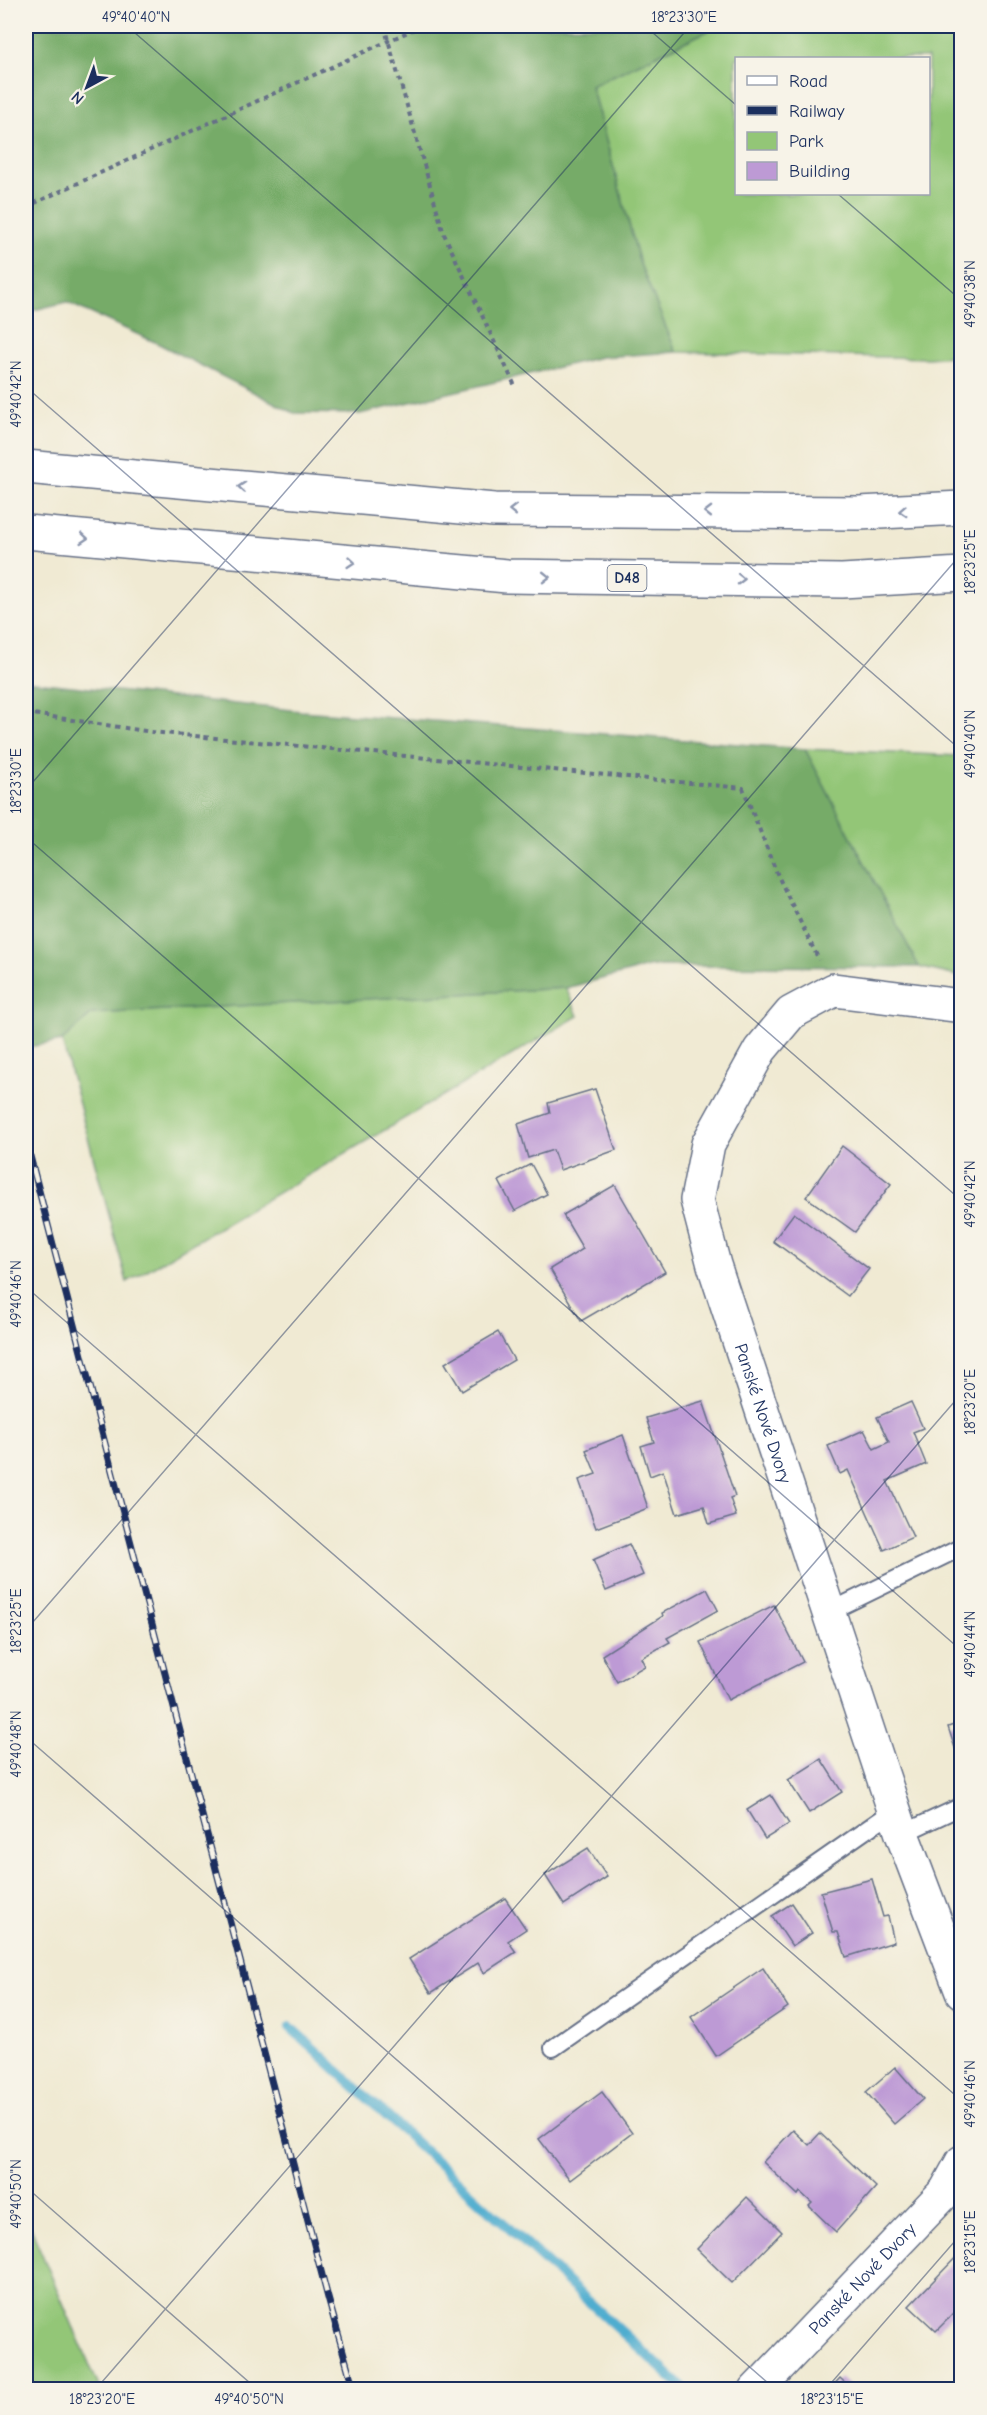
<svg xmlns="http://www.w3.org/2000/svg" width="987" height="2415" font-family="'Comic Neue',sans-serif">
	<rect width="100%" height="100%" fill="#f7f3e8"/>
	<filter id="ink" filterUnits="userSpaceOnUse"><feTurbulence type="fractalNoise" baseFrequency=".0167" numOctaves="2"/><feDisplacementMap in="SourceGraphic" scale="12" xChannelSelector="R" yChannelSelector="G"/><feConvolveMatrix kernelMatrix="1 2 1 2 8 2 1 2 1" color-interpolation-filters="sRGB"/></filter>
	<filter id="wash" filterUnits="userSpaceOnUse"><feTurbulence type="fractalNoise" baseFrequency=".008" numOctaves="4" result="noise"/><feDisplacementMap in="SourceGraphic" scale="24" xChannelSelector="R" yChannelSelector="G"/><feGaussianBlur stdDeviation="1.35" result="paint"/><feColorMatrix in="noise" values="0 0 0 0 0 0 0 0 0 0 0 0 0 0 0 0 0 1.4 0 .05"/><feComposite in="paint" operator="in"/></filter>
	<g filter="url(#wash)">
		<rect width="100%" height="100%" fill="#f0ead3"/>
		<g fill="#93c677" stroke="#577a6a" stroke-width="1.5" fill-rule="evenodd">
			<path d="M 718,26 L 961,26 L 961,355 L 929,358 L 676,352 L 640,264 L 591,86 ZM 736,58 L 928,58 L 928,194 L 736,194 Z"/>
			<polygon points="805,749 961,756 961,977 919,967"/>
			<polygon points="566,988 578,1016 127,1282 62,1041 92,1014"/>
			<polygon points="26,2217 100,2389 26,2389"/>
		</g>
		<g fill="#76ab68" stroke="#486d63" stroke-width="1.5">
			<polygon points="26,26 718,26 591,86 640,264 676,352 601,357 360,414 294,413 157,343 66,302 26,312"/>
			<polygon points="26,681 301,711 805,749 919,967 652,966 566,988 92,1014 62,1041 29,1047 26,1033"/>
		</g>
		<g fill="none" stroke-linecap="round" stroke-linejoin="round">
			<g stroke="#50adcf" stroke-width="10">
				<polyline points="290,2027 685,2390"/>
				<polyline points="26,2376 30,2390"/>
			</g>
		</g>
		<g id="blocks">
			<g fill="#bd9ad5">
				<polygon points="595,1089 616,1150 560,1170 553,1150 528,1158 518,1124 550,1113 548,1103"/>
				<polygon points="842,1146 891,1184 855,1232 806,1197"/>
				<polygon points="531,1164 547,1194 515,1211 499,1181"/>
				<polygon points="615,1185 665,1272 581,1321 550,1269 583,1249 563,1215"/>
				<polygon points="794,1213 869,1269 848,1296 773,1241"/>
				<polygon points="498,1332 514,1360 462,1391 445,1363"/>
				<polygon points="703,1401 735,1496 730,1498 736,1516 709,1524 704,1506 677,1514 663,1471 650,1476 641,1446 654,1442 646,1418"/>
				<polygon points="911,1402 923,1428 913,1432 926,1464 887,1481 913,1537 884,1550 848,1470 840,1474 828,1446 864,1430 874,1449 889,1442 877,1417"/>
				<polygon points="623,1435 648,1508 596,1528 579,1480 596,1474 586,1450"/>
				<polygon points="629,1544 643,1575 606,1591 593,1560"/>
				<polygon points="707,1589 718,1610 667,1638 670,1642 641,1658 645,1666 617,1682 602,1655 663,1616 662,1613"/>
				<polygon points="774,1605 803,1662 728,1700 700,1642"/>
				<polygon points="962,1722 962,1749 956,1751 948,1727"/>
				<polygon points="821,1759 842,1792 809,1813 788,1780"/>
				<polygon points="771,1795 789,1824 765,1839 747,1810"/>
				<polygon points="588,1848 607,1877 564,1905 545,1875"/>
				<polygon points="872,1879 883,1917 888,1916 894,1942 846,1957 838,1932 833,1932 821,1892"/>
				<polygon points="505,1898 526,1929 508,1941 516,1952 484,1973 478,1963 431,1993 409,1959"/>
				<polygon points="792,1903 812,1933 792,1946 772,1916"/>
				<polygon points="763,1968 788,2007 716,2056 691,2017"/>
				<polygon points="895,2067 923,2099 894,2124 866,2092"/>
				<polygon points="602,2092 632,2133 570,2180 539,2139"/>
				<polygon points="793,2130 809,2145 820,2133 876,2187 836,2232 809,2206 812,2203 800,2192 798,2195 763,2162"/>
				<polygon points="747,2197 782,2232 732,2283 697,2249"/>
				<polygon points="962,2251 962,2305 936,2331 909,2306"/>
				<polygon points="840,2378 853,2390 829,2390"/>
			</g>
		</g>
	</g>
	<g filter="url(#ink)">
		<use href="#blocks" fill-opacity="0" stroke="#667087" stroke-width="1.5"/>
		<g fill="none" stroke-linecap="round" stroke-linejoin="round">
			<g stroke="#667087" stroke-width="20">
				<g id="lane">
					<polyline points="829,1612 962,1547"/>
					<polyline points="902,1834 962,1806"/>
					<polyline points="553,2048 896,1809"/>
				</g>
			</g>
			<g stroke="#667087" stroke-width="36">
				<g id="street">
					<path id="s1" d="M 962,1006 L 834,990 L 791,1013 L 760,1050 L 708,1144 L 697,1200 L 714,1265 L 902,1834 L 962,1992"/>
					<path id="s2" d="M 756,2390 L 946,2191 L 962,2162"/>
				</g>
			</g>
			<g stroke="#667087" stroke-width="36">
				<g id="highway">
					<polyline points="26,467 494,510 859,513 962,508"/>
					<polyline points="26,532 507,576 842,581 962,574"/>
				</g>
			</g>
			<g stroke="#667087" stroke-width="4" stroke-dasharray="4.5 4.5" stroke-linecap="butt">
				<polyline points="384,26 444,234 515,386"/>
				<polyline points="26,207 421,26"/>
				<polyline points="26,713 152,732 743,788 778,876 819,960"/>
			</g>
			<use href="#lane" stroke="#fff" stroke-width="16"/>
			<use href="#street" stroke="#fff" stroke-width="33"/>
			<use href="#highway" stroke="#fff" stroke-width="33"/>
			<g stroke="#1b2f5e" stroke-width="7">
				<polyline id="rail" points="26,1141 328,2298 354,2390"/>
			</g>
			<use href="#rail" stroke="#f7f3e8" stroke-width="4.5" stroke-dasharray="14" stroke-linecap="butt"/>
		</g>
		<defs><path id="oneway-chevron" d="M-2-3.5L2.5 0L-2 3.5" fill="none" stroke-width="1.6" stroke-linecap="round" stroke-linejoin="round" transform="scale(1.5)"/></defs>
		<g stroke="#8d97ae">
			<use href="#oneway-chevron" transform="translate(242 487) rotate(-175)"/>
			<use href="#oneway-chevron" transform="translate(513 510) rotate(-179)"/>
			<use href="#oneway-chevron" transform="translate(903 511) rotate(177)"/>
			<use href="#oneway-chevron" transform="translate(708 512) rotate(-179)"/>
			<use href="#oneway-chevron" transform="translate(84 538) rotate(5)"/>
			<use href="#oneway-chevron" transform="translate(351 562) rotate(5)"/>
			<use href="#oneway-chevron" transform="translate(546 577) rotate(1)"/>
			<use href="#oneway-chevron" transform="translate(741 579) rotate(1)"/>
		</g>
	</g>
	<path fill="none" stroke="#1b2f5e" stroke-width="1.5" stroke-opacity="0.45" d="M 127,26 L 962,751M 645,26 L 736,105M 838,194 L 962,301M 26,387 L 962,1201M 26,790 L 690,26M 26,837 L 962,1651M 26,1287 L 962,2101M 26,1630 L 962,553M 26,1737 L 776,2390M 26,2187 L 258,2390M 95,2390 L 962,1393M 825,2390 L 962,2233"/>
	<g text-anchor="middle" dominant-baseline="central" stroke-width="4.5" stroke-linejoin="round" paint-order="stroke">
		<rect fill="#f7f3e8" stroke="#5d6a87" stroke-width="1.5" x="607.5" y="565" width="39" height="26" rx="4.5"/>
		<g font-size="16" font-weight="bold" fill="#1b2f5e">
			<text x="627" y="578">D48</text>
		</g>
		<g font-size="18" fill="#1b2f5e" stroke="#f7f3e8">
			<text stroke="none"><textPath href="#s1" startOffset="614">Panské Nové Dvory</textPath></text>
			<text stroke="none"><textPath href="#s2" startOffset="154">Panské Nové Dvory</textPath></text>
		</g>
	</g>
	<rect width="987" height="2415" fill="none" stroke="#f7f3e8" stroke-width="66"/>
	<rect x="735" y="57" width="195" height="138" fill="#f7f3e8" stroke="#9fa5b1" stroke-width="1.5"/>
	<rect x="747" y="76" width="30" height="9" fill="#ffffff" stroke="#9fa5b1" stroke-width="1.5"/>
	<text x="789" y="87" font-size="18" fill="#1b2f5e">Road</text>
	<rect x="747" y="106" width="30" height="9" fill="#1b2f5e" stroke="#9fa5b1" stroke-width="1.5"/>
	<text x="789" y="117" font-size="18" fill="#1b2f5e">Railway</text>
	<rect x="747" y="132" width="30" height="18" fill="#93c677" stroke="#9fa5b1" stroke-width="1.5"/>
	<text x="789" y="147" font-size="18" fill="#1b2f5e">Park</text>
	<rect x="747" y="162" width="30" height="18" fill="#bd9ad5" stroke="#9fa5b1" stroke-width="1.5"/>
	<text x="789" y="177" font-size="18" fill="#1b2f5e">Building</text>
	<g transform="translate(87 87) rotate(221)" stroke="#f7f3e8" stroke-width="4.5" paint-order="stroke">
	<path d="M0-4.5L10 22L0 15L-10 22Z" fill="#1b2f5e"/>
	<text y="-9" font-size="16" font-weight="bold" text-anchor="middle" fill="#1b2f5e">N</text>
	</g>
	<rect x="33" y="33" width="921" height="2349" fill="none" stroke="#1b2f5e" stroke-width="2"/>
	<g font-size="15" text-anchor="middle" fill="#1b2f5e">
		<text x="136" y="22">49°40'40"N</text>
		<text x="684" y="22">18°23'30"E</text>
		<text transform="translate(970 294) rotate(-90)" y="5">49°40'38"N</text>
		<text transform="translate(16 394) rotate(-90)" y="5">49°40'42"N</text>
		<text transform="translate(970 562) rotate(-90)" y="5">18°23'25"E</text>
		<text transform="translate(970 744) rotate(-90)" y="5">49°40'40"N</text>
		<text transform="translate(16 781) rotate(-90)" y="5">18°23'30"E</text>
		<text transform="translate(970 1194) rotate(-90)" y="5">49°40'42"N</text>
		<text transform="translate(16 1294) rotate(-90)" y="5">49°40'46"N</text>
		<text transform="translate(970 1402) rotate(-90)" y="5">18°23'20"E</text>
		<text transform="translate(16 1621) rotate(-90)" y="5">18°23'25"E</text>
		<text transform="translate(970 1644) rotate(-90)" y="5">49°40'44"N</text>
		<text transform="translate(16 1744) rotate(-90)" y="5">49°40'48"N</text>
		<text transform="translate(970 2094) rotate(-90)" y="5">49°40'46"N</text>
		<text transform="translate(16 2194) rotate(-90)" y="5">49°40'50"N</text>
		<text transform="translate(970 2242) rotate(-90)" y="5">18°23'15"E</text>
		<text x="102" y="2404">18°23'20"E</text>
		<text x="249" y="2404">49°40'50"N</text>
		<text x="832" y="2404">18°23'15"E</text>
	</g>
</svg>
